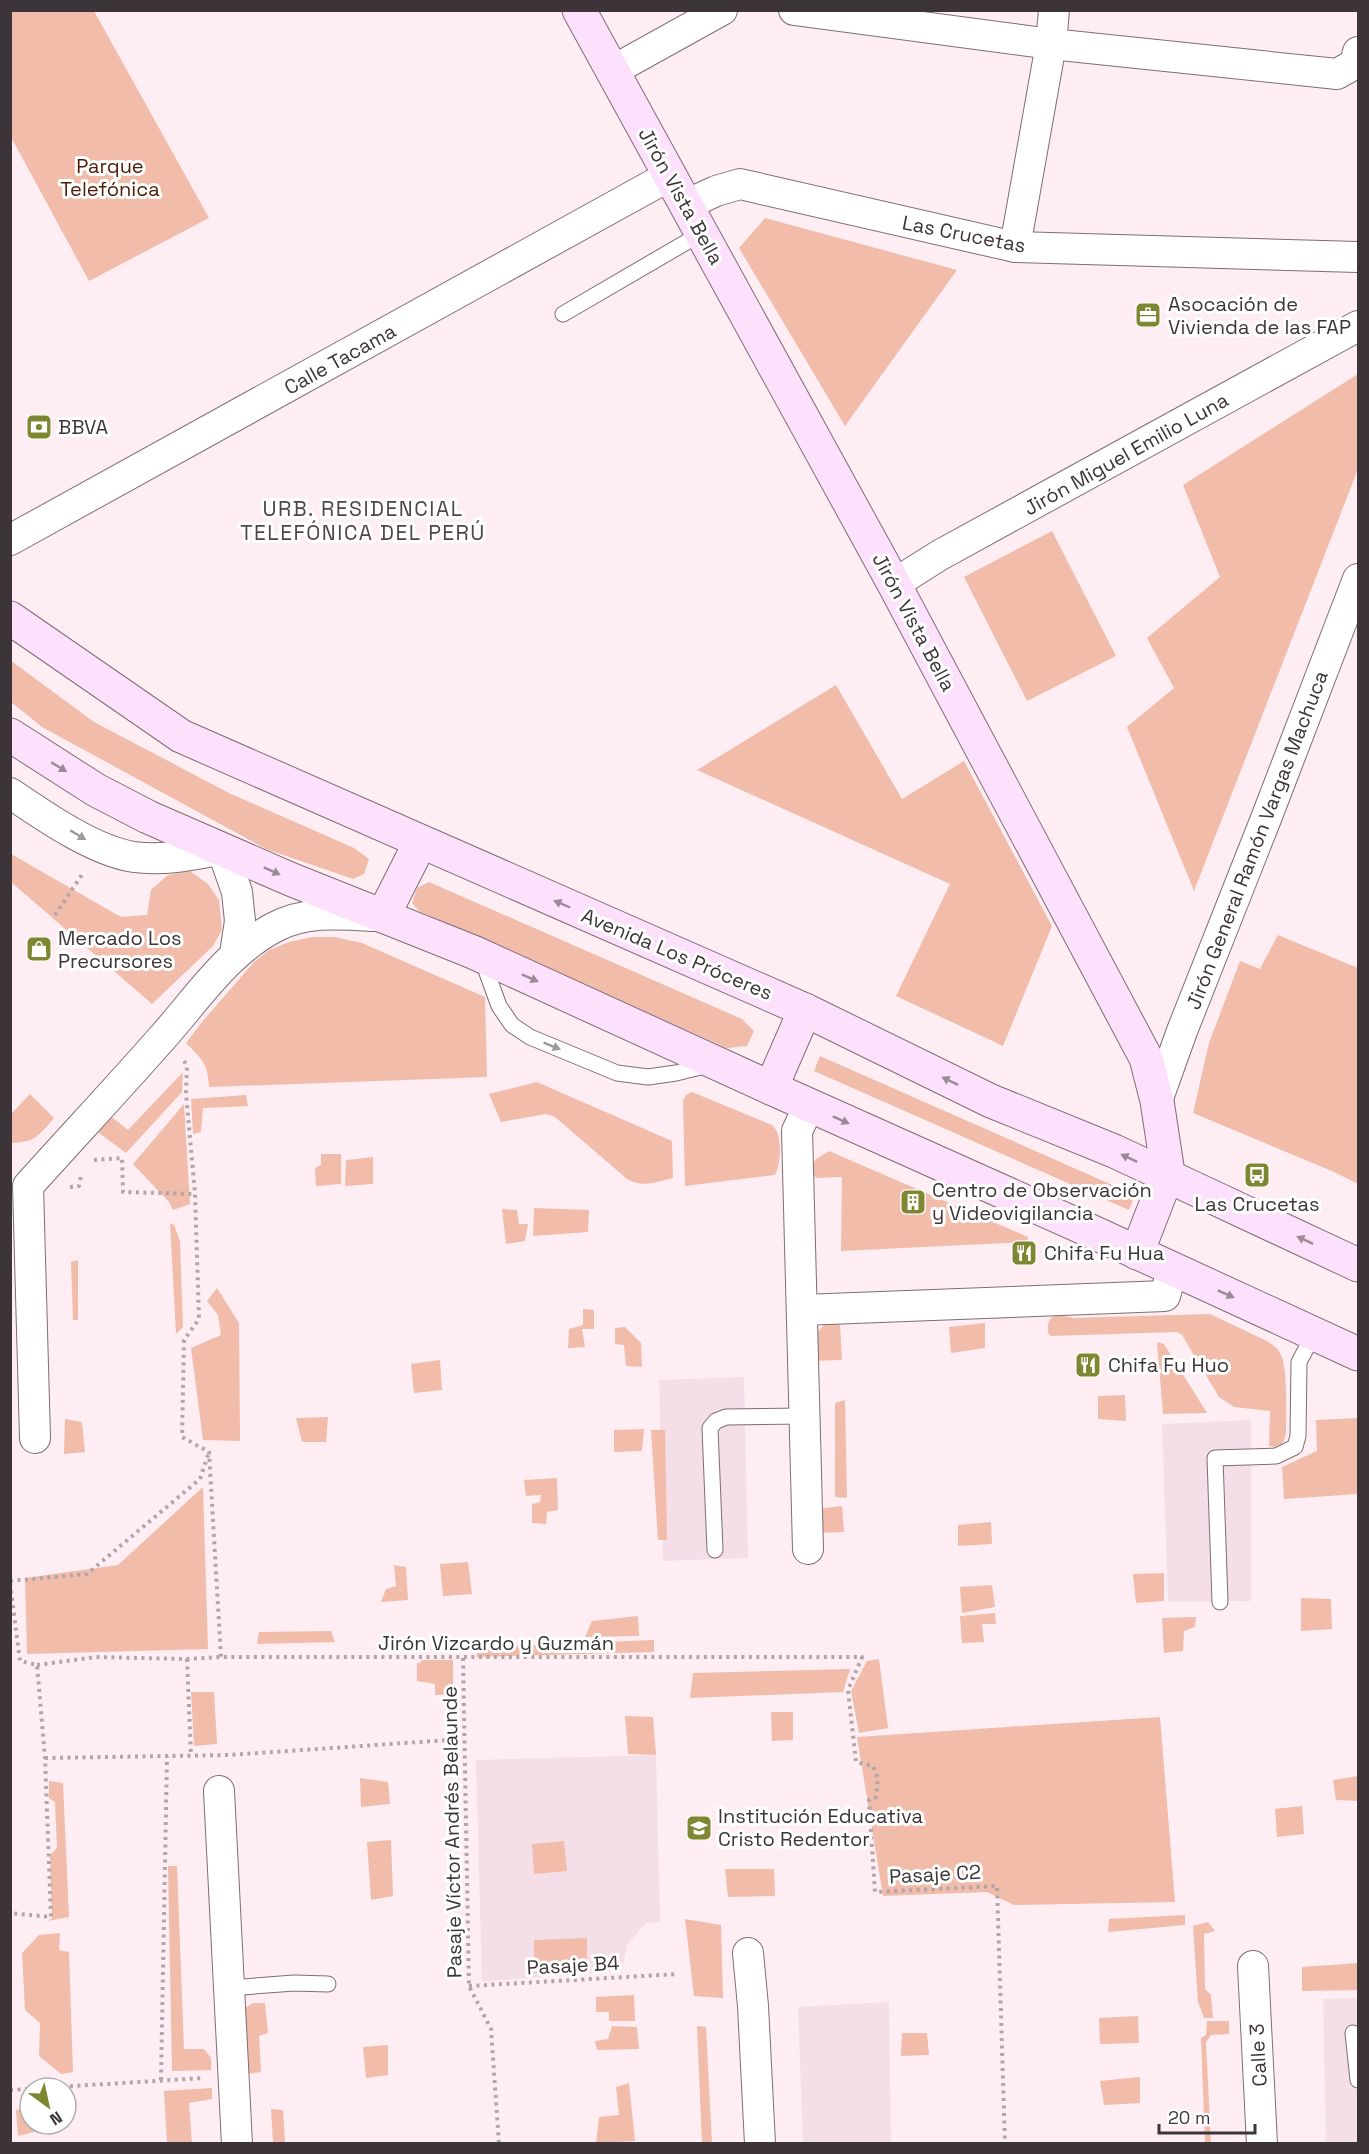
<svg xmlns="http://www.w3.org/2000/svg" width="1369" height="2154" font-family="'Space Grotesk',sans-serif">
	<rect width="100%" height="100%" fill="#feeef4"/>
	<g fill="#f4dee7">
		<polygon points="744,1377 748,1558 663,1561 659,1380"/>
		<polygon points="1251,1420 1251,1601 1168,1602 1162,1424"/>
		<polygon points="656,1755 660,1922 646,1923 627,1945 622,1970 482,1982 476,1760"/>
		<polygon points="1358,1998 1358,2143 1326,2143 1323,1999"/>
		<polygon points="889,2002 891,2143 803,2143 798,2007"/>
	</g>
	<g fill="#f1bca9">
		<polygon points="10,11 94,11 209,218 89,281 11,137"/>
		<polygon points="765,218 957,270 845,426 739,248"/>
		<polygon points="1358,374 1358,469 1194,891 1127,727 1174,688 1147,638 1220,577 1183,485"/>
		<polygon points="1052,531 1116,656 1027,701 964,577"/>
		<polygon points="10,660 94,722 229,793 354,848 369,859 364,874 353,879 266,849 42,727 11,702"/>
		<polygon points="836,685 902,799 964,761 1052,926 1003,1046 896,996 950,884 697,770"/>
		<polygon points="11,854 121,917 147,915 151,890 168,875 190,871 208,884 219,900 222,930 213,946 152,1004 11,882"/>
		<polygon points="429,882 742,1019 754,1031 747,1046 727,1048 419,911 412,903 417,888"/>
		<polygon points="1278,935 1358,968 1358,1184 1334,1172 1193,1113 1209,1043 1240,961 1260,969"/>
		<path d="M 312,937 L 335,937 L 362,943 L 485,997 L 487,1077 L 209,1087 C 208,1064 202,1059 186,1043 L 202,1022 L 254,962 L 269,950 L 289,942 Z"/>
		<polygon points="820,1056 1135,1195 1129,1210 814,1071"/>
		<polygon points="183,1072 182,1092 126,1153 91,1127 107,1113 128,1130"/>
		<path d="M 537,1082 L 672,1141 L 673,1178 C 656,1182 643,1188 627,1179 L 555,1117 L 546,1114 L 501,1122 L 489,1094 Z"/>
		<path d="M 692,1092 L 772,1125 C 783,1134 781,1163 775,1175 L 685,1186 L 683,1101 L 686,1095 Z"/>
		<path d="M 30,1094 L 54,1118 C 39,1136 35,1142 11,1143 L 11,1114 Z"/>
		<polygon points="246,1095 248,1106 203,1108 201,1132 193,1134 191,1099"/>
		<polygon points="184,1104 190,1204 173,1210 169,1202 133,1164"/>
		<polygon points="829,1151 1028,1237 1027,1242 841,1251 842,1177 816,1178 811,1171 815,1160"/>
		<polygon points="321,1154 341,1154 341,1184 316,1186 315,1168 321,1165"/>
		<polygon points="373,1157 373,1184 345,1186 346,1160"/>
		<polygon points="534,1208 589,1210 588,1232 533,1236"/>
		<polygon points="502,1209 517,1210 519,1224 528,1224 525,1241 506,1244"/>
		<polygon points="170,1223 174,1225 180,1241 183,1327 176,1334"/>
		<polygon points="78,1260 78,1320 73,1320 71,1262"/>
		<polygon points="217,1288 239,1323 240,1441 203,1440 191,1348 221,1335 218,1315 207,1301"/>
		<polygon points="583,1309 594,1310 594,1329 582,1329 585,1347 568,1348 569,1329 583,1325"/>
		<path d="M 1210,1314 L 1267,1341 C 1273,1345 1278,1348 1281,1355 C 1288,1370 1286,1414 1286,1433 L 1283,1443 L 1274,1447 L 1269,1446 L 1270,1411 L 1234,1407 L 1219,1397 L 1182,1335 L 1177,1332 L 1051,1336 L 1048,1333 C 1046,1312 1058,1314 1073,1318 Z"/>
		<path d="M 827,1323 L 840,1324 L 842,1360 L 808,1361 C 809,1345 813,1333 827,1323 Z"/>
		<polygon points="985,1323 985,1348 951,1353 949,1327"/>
		<polygon points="625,1327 641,1343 642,1367 626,1366 624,1345 615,1344 615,1328"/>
		<polygon points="1157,1342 1164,1344 1207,1413 1163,1414"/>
		<polygon points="440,1360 442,1390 414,1393 411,1364"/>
		<polygon points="1125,1395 1126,1421 1098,1419 1098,1396"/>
		<polygon points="845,1400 847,1498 835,1497 835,1403"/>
		<polygon points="328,1417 326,1442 302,1442 296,1418"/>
		<polygon points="1358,1418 1358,1494 1284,1499 1282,1467 1317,1451 1316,1420"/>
		<polygon points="65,1419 82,1422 85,1452 64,1454"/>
		<polygon points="644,1429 642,1451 614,1452 614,1430"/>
		<polygon points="651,1430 665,1430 667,1540 658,1540"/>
		<polygon points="557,1478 558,1510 547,1512 546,1524 532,1523 532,1504 540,1502 541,1495 526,1496 524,1480"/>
		<polygon points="203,1487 208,1649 27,1654 25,1578 118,1565"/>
		<polygon points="842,1506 844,1532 819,1533 809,1510"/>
		<polygon points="991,1522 992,1544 958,1546 958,1525"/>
		<polygon points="468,1562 472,1594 443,1596 440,1564"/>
		<polygon points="394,1565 406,1567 408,1600 381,1602 386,1589 396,1586"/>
		<polygon points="1164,1573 1164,1601 1136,1603 1133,1574"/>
		<polygon points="992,1585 995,1607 962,1613 960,1587"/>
		<polygon points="1301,1598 1331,1599 1332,1629 1301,1631"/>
		<polygon points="995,1613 996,1624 982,1624 984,1642 962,1643 960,1616"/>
		<polygon points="638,1616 639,1636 585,1637 592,1621"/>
		<polygon points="1196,1617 1195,1627 1184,1631 1183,1651 1164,1653 1162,1618"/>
		<polygon points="331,1631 335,1642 257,1644 259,1632"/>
		<polygon points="654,1640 654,1652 477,1657 476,1647"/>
		<polygon points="879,1659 888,1728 859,1733 851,1691 867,1661"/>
		<polygon points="422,1660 453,1660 453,1694 435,1695 435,1684 417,1681 417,1663 420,1663"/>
		<polygon points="850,1669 843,1692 690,1698 693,1673"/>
		<polygon points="191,1692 214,1692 217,1744 194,1746"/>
		<polygon points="771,1712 793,1712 793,1740 772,1741"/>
		<polygon points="625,1716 653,1717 656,1755 628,1754"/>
		<polygon points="1160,1717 1175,1902 1014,1905 987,1892 883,1896 857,1737"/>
		<polygon points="1358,1776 1358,1801 1336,1800 1333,1780"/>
		<polygon points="360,1778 388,1782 390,1804 361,1807"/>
		<polygon points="49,1781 63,1783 69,1917 48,1921 52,1918 50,1855 57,1848 55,1802 49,1798"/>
		<polygon points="1302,1806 1304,1834 1277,1837 1275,1809"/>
		<polygon points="391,1840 393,1896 371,1900 367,1842"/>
		<polygon points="564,1841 567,1871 534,1874 532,1844"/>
		<polygon points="168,1866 177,1866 184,2049 204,2049 211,2058 211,2070 172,2071"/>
		<polygon points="725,1869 774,1869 775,1896 728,1897"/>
		<polygon points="1185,1915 1185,1925 1108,1932 1109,1919"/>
		<polygon points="685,1919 721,1925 723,1998 694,1996"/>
		<polygon points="1208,1922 1215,1931 1204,1934 1205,1989 1211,1995 1213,2018 1204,2018 1198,2002 1193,1926"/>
		<polygon points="60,1933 59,1950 69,1952 73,2072 61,2074 39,2056 40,2023 25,2010 22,1953 39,1935"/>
		<polygon points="587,1938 587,1968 534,1973 534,1940"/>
		<polygon points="1358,1963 1358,1990 1302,1991 1302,1967"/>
		<polygon points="634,1995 635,2021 609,2021 609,2012 596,2012 596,1997"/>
		<polygon points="253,2003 265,2003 268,2033 259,2036 261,2072 242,2075 243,2009"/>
		<polygon points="1138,2016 1139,2043 1100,2044 1099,2018"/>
		<polygon points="1207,2021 1229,2021 1229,2034 1211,2035 1206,2042 1211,2144 1205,2143 1201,2038 1206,2035"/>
		<polygon points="612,2026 637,2027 639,2049 597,2050 595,2041 608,2039"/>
		<polygon points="697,2026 706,2027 712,2143 702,2143"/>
		<polygon points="902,2033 927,2033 929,2055 901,2056"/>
		<polygon points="388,2045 388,2075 366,2078 363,2047"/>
		<polygon points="1140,2077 1140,2103 1104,2105 1100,2081"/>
		<polygon points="629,2083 635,2141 596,2143 599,2117 619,2115 616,2087"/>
		<polygon points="212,2088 212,2099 189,2103 192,2143 167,2143 164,2091"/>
		<polygon points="30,2108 30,2124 45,2124 45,2129 18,2136 16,2110"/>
		<polygon points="271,2109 283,2110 285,2143 273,2143"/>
	</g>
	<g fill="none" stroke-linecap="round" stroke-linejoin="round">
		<g stroke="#7f6d74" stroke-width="17">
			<g id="lane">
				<polyline points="563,314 702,233"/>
				<polyline points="482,959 499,1006 512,1025 530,1037 617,1073 648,1077 676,1073 709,1065"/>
				<polyline points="715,1550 710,1428 716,1421 726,1417 804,1416"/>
				<polyline points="1220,1602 1215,1458 1276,1456 1295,1447 1298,1436 1299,1362 1314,1334"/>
				<polyline points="229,1988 294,1983 328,1984"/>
				<polyline points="1353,2033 1358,2080"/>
			</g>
		</g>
		<g stroke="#7f6d74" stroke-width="32">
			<g id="street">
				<polyline points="794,10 1051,44 1337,74 1355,64 1358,52"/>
				<polyline points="612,71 722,10"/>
				<polyline points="686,205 716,191 740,184 1015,247 1358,257"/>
				<polyline points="1015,247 1051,44 1054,10"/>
				<polyline points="10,540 669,176"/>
				<polyline points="894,584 940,555 1358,326"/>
				<path d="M 10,793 C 44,816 94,851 134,857 C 163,861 193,855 222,849 L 237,892 L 240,921 L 235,954"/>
				<polyline points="1157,1101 1182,1031 1267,816 1358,579"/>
				<polyline points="802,1310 1165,1296 1172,1270"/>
				<path d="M 35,1438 L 28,1186 C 72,1137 118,1088 162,1038 C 197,999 227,952 275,927 C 305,911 340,914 373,916"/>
				<polyline points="808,1549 797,1131 809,1106"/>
				<polyline points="219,1791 237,2144"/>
				<polyline points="748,1953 753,2006 760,2144"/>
				<polyline points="1253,1966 1262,2144"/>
			</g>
		</g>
		<g stroke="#7f6d74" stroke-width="35">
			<g id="secondary">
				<polyline points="579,10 894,584 1146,1058 1157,1101 1168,1173 1137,1253"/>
				<polyline points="10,618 181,736 805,1010 991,1101 1114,1151 1358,1265"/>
				<polyline points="10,735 96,790 148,817 290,879 473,952 771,1088 1084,1228 1358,1354"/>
				<polyline points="383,916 420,843"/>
				<polyline points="771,1088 805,1010"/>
			</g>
		</g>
		<g stroke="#b2a5aa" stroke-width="4" stroke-dasharray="3 4.5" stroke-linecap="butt">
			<polyline points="55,915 83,873"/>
			<polyline points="184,1061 187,1066 186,1093 195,1194 199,1319 184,1340 182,1437 209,1452 221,1657"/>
			<polyline points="94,1160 122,1158 123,1192 195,1194"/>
			<polyline points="70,1187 79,1186 81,1176"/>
			<polyline points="10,1581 87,1574 200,1479 208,1455"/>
			<polyline points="10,1583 20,1661 37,1665 45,1758 51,1917 10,1913"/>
			<polyline points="463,1658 469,1986 491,2029 499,2144"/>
			<polyline points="187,1659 191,1756"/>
			<polyline points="37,1665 96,1657 187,1659 221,1657 862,1657 848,1690 856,1762 873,1766 878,1778 876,1797 869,1800 875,1892 997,1886 1005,2144"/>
			<polyline points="45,1758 229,1755 464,1739"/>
			<polyline points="469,1986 678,1974"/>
			<polyline points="161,2080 167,1756"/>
			<polyline points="40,2088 204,2078"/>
			<polyline points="10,2090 30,2089"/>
		</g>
		<use href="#lane" stroke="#fff" stroke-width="15"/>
		<use href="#street" stroke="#fff" stroke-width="30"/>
		<use href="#secondary" stroke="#fde0fc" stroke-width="33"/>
	</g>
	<defs><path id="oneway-solid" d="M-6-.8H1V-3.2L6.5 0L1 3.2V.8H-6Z" transform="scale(1.5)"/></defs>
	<g fill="#9c8a9a">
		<use href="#oneway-solid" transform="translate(59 767) rotate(31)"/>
		<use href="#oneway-solid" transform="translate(272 871) rotate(24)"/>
		<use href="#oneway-solid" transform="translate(562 904) rotate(-157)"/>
		<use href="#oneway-solid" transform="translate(530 978) rotate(24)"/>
		<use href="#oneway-solid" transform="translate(950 1081) rotate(-154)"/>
		<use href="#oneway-solid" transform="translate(841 1120) rotate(24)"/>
		<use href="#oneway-solid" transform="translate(1129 1158) rotate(-155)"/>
		<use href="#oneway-solid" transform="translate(1305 1240) rotate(-155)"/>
		<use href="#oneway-solid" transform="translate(1226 1294) rotate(24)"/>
	</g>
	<g fill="#9e9a9c">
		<use href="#oneway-solid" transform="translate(78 835) rotate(31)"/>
		<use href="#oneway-solid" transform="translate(552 1046) rotate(22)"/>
	</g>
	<defs>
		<g id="office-square" transform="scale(1.35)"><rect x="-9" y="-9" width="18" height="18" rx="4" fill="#7f8631" stroke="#fff"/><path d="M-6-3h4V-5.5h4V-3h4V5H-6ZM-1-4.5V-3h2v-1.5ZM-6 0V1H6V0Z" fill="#fff"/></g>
		<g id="bank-square" transform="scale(1.35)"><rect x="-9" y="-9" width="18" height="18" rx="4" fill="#7f8631" stroke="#fff"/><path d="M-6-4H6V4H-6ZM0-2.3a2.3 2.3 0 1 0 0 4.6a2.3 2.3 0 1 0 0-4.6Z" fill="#fff"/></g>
		<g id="shop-square" transform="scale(1.35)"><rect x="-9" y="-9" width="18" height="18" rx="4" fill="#7f8631" stroke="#fff"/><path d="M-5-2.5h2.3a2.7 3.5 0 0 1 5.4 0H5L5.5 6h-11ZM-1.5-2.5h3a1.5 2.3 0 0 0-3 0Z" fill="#fff"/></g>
		<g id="bus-square" transform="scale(1.35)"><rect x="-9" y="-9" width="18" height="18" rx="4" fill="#7f8631" stroke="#fff"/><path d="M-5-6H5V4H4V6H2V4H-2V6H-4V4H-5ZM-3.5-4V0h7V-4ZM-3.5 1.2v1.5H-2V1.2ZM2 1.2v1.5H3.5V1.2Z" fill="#fff"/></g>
		<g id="building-square" transform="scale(1.35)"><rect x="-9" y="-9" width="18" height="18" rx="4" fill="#7f8631" stroke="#fff"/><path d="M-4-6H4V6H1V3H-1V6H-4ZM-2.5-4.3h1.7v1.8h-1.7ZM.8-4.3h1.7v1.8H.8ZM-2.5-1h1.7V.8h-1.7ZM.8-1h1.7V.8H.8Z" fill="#fff"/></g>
		<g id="restaurant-square" transform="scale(1.35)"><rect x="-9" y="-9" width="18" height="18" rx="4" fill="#7f8631" stroke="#fff"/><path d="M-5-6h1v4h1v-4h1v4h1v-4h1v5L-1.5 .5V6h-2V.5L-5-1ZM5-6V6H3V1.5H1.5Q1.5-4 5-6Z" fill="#fff"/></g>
		<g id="school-square" transform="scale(1.35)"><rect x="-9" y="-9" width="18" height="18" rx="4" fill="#7f8631" stroke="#fff"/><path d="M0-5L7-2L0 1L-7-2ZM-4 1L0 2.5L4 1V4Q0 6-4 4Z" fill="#fff"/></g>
	</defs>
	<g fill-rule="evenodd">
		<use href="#office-square" x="1148" y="315"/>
		<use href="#bank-square" x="39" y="427"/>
		<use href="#shop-square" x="39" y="949"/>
		<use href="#bus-square" x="1257" y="1175"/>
		<use href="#building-square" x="913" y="1202"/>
		<use href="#restaurant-square" x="1024" y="1253"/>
		<use href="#restaurant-square" x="1088" y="1365"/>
		<use href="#school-square" x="699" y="1828"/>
	</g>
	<g text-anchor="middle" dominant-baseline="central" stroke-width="6" stroke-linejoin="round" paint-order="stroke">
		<g font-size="20" fill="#4d1a05" stroke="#fff">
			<text x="110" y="166">Parque<tspan x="110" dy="23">Telefónica</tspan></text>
		</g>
		<g font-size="20" fill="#3c3438" stroke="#fff">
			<text transform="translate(681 196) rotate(61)">Jirón Vista Bella</text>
			<text transform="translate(964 234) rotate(11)">Las Crucetas</text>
			<text transform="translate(340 359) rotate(-29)">Calle Tacama</text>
			<text transform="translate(1126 454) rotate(-29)">Jirón Miguel Emilio Luna</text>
			<text transform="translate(914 622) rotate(62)">Jirón Vista Bella</text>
			<text transform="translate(1257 840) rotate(-69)">Jirón General Ramón Vargas Machuca</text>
			<text transform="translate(677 954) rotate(23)">Avenida Los Próceres</text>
			<text x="496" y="1643">Jirón Vizcardo y Guzmán</text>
			<text transform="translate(452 1832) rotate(-91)">Pasaje Víctor Andrés Belaunde</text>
			<text transform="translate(935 1874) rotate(-3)">Pasaje C2</text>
			<text transform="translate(573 1965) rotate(-3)">Pasaje B4</text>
			<text transform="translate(1258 2055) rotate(-93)">Calle 3</text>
		</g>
		<g font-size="20" fill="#3c3438" stroke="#fff" text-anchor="start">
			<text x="1168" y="304">Asocación de<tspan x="1168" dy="23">Vivienda de las FAP</tspan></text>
			<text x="58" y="427">BBVA</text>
			<text x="58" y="938">Mercado Los<tspan x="58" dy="23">Precursores</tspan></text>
			<text x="932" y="1190">Centro de Observación<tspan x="932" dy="23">y Videovigilancia</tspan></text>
			<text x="1257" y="1204" text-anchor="middle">Las Crucetas</text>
			<text x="1044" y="1253">Chifa Fu Hua</text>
			<text x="1108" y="1365">Chifa Fu Huo</text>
			<text x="718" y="1816">Institución Educativa<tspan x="718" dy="23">Cristo Redentor</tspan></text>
		</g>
		<g font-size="21" letter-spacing="1.5" fill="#524249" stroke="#fff">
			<text x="363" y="508">URB. RESIDENCIAL<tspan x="363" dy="24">TELEFÓNICA DEL PERÚ</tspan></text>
		</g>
	</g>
	<rect width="1369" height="2154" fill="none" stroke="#3c3438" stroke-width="24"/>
	<g transform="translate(48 2106) rotate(147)"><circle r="28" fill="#ffffff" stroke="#b1aeaf" stroke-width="1.5"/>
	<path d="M0-4.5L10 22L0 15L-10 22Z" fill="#7f8631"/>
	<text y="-9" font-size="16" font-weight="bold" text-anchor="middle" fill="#3c3438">N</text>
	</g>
	<path d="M1159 2124v9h96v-9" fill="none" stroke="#3c3438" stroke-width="3"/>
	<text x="1168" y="2124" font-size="18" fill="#3c3438" stroke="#ffffff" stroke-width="4.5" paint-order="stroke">20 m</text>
</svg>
